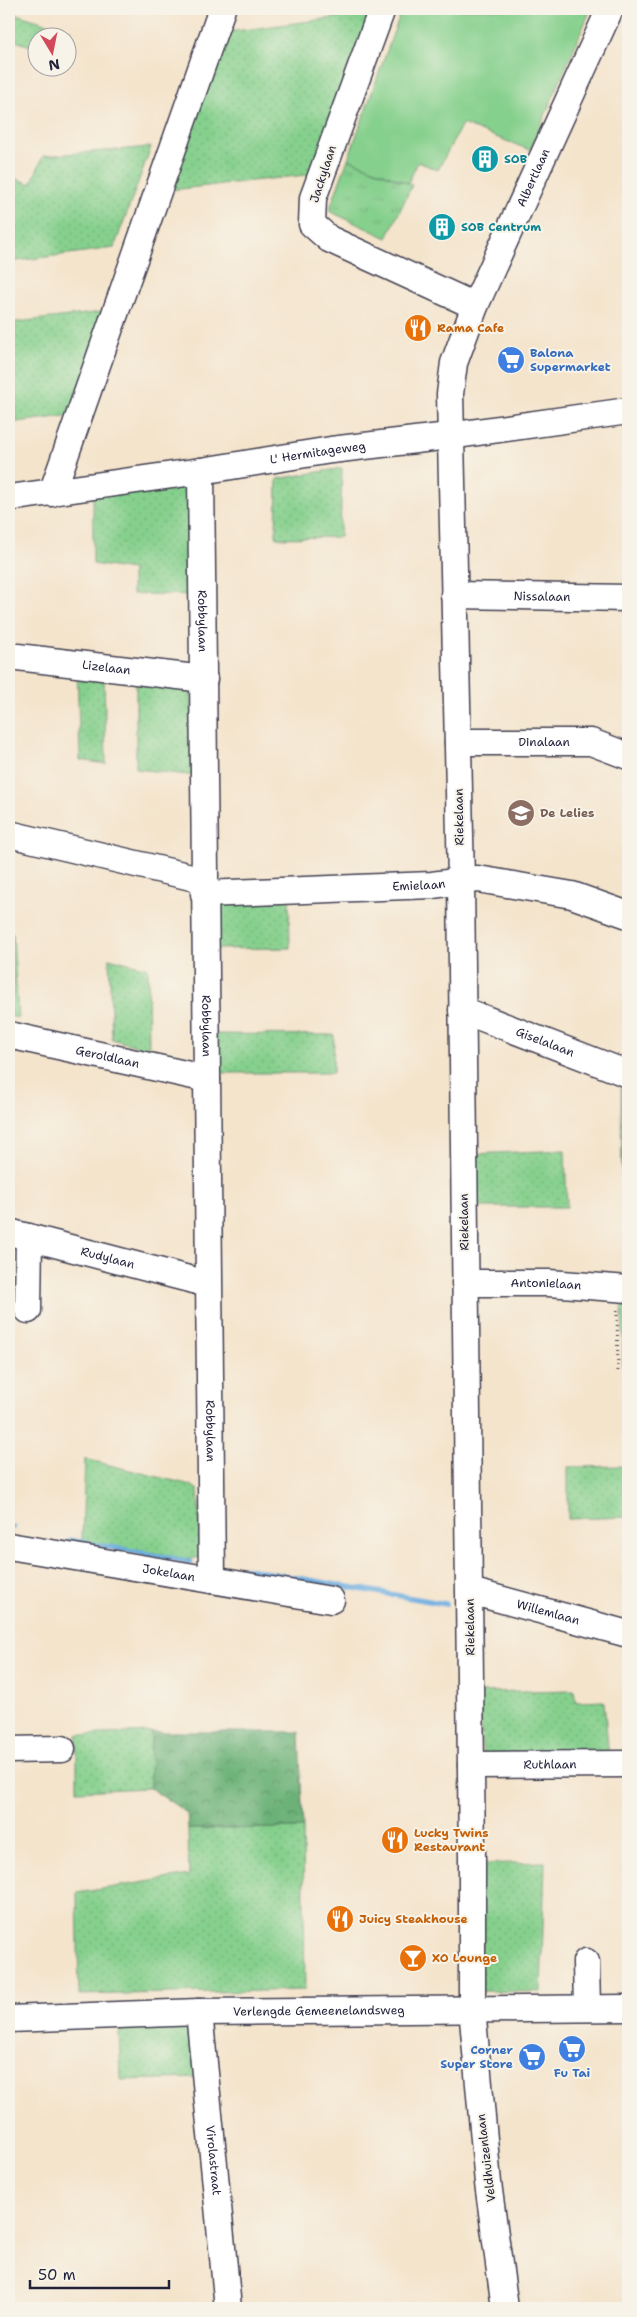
<svg xmlns="http://www.w3.org/2000/svg" width="637" height="2317" font-family="'Shantell Sans',sans-serif">
	<defs>
		<pattern id="grass-dots" width="8" height="8" patternUnits="userSpaceOnUse" patternTransform="scale(1.25)"><rect width="8" height="8" fill="#86d08d"/><path d="M2 2h.1M6 6h.1" fill="none" stroke="#73b27b" stroke-width="1.8" stroke-linecap="round"/></pattern>
		<pattern id="forest-crowns" width="20" height="18" patternUnits="userSpaceOnUse" patternTransform="scale(1.25)"><rect width="20" height="18" fill="#6cb278"/><path d="M2 6a3 3 0 1 1 6 0M12 15a3 3 0 1 1 6 0" fill="none" stroke="#589064"/></pattern>
		<pattern id="park-tufts" width="24" height="20" patternUnits="userSpaceOnUse" patternTransform="scale(1.25)"><rect width="24" height="20" fill="#86d08d"/><path d="M3 7l-1-3M5 7V3M7 7l1-3M15 17l-1-3M17 17v-4M19 17l1-3" fill="none" stroke="#73b27b"/></pattern>
	</defs>
	<rect width="100%" height="100%" fill="#f7f3e8"/>
	<filter id="ink" filterUnits="userSpaceOnUse"><feTurbulence type="fractalNoise" baseFrequency=".02" numOctaves="2"/><feDisplacementMap in="SourceGraphic" scale="10" xChannelSelector="R" yChannelSelector="G"/><feConvolveMatrix kernelMatrix="1 2 1 2 8 2 1 2 1" color-interpolation-filters="sRGB"/></filter>
	<filter id="wash" filterUnits="userSpaceOnUse"><feTurbulence type="fractalNoise" baseFrequency=".0096" numOctaves="4" result="noise"/><feDisplacementMap in="SourceGraphic" scale="20" xChannelSelector="R" yChannelSelector="G"/><feGaussianBlur stdDeviation="1.12" result="paint"/><feColorMatrix in="noise" values="0 0 0 0 0 0 0 0 0 0 0 0 0 0 0 0 0 1.4 0 .05"/><feComposite in="paint" operator="in"/></filter>
	<g filter="url(#wash)">
		<rect width="100%" height="100%" fill="#f4e4cc"/>
		<g fill="url(#grass-dots)" stroke="#547964">
			<polygon points="12,13 72,31 68,43 68,38 38,38 37,48 9,39 9,23"/>
			<polygon points="370,13 315,174 162,191 220,33"/>
			<polygon points="151,147 114,248 9,262 9,176 31,184 43,156"/>
			<polygon points="111,311 74,415 9,423 9,323"/>
			<polygon points="342,468 340,537 276,538 277,479"/>
			<polygon points="186,486 192,488 198,595 132,594 132,570 93,564 93,494"/>
			<polygon points="77,669 104,673 106,764 80,760"/>
			<polygon points="136,677 191,685 197,776 136,769"/>
			<polygon points="289,897 290,948 212,949 213,900"/>
			<polygon points="9,933 13,934 18,1018 9,1016"/>
			<polygon points="109,958 148,968 149,1050 112,1039"/>
			<polygon points="215,1034 334,1035 333,1073 215,1073"/>
			<polygon points="565,1150 567,1207 475,1207 473,1154"/>
			<polygon points="628,1292 628,1370 623,1370 622,1293"/>
			<polygon points="85,1459 191,1485 198,1490 202,1557 187,1559 82,1540"/>
			<polygon points="628,1466 628,1517 568,1519 568,1467"/>
			<polygon points="574,1690 576,1702 604,1701 609,1758 483,1757 478,1692"/>
			<polygon points="151,1732 150,1788 77,1791 77,1735"/>
			<polygon points="303,1828 305,1990 79,1995 77,1893 189,1875 188,1829"/>
			<polygon points="545,1862 541,1992 477,1991 479,1864"/>
			<polygon points="188,2025 200,2078 121,2080 119,2033 122,2026"/>
		</g>
		<g fill="url(#forest-crowns)" stroke="#476a5a">
			<polygon points="621,1080 628,1083 628,1211 622,1210"/>
			<polygon points="151,1732 299,1732 303,1828 188,1829 187,1813 150,1788"/>
		</g>
		<polygon fill="url(#park-tufts)" stroke="#547964" points="348,159 412,185 387,238 329,211"/>
		<polygon fill="#86d08d" stroke="#547964" points="402,9 591,9 530,150 462,124 438,170 418,162 408,183 348,159"/>
		<g fill="none" stroke-linecap="round" stroke-linejoin="round">
			<g stroke="#6cade0" stroke-width="5.5">
				<polyline points="9,1527 13,1527"/>
				<polyline points="70,1540 191,1562"/>
				<polyline points="240,1568 446,1604"/>
			</g>
		</g>
	</g>
	<g filter="url(#ink)">
		<g fill="none" stroke-linecap="round" stroke-linejoin="round">
			<g stroke="#423f51" stroke-width="29">
				<g id="minor">
					<polyline points="382,9 313,198 312,224 329,239 475,306"/>
					<path id="s1" d="M 201,471 L 212,1580"/>
					<polyline points="52,493 222,9"/>
					<path id="s2" d="M 9,498 L 201,471 L 331,450 L 449,436 L 628,411"/>
					<path id="s3" d="M 454,595 L 628,598"/>
					<path id="s4" d="M 9,656 L 204,679"/>
					<path id="s5" d="M 458,742 L 591,742 L 628,756"/>
					<polyline points="9,834 204,880"/>
					<path id="s6" d="M 204,894 L 432,885 L 478,879 L 572,895 L 628,915"/>
					<path id="s7" d="M 462,1010 L 628,1074"/>
					<path id="s8" d="M 9,1035 L 207,1079"/>
					<path id="s9" d="M 9,1232 L 208,1284"/>
					<path id="s10" d="M 465,1283 L 549,1283 L 628,1289"/>
					<polyline points="28,1310 29,1237"/>
					<path id="s11" d="M 9,1546 L 331,1600"/>
					<path id="s12" d="M 470,1591 L 628,1634"/>
					<polyline points="9,1750 62,1749"/>
					<path id="s13" d="M 471,1765 L 628,1764"/>
					<polyline points="586,1962 587,2008"/>
					<path id="s14" d="M 199,2012 L 228,2308"/>
					<path id="s15" d="M 9,2019 L 199,2012 L 628,2008"/>
					<path id="s16" d="M 505,2308 L 488,2183 L 472,2008 L 472,1859 L 461,880 L 450,394 L 454,363 L 475,306 L 610,9"/>
				</g>
			</g>
			<polyline stroke="#423f51" stroke-width="3" stroke-dasharray="1 4" stroke-linecap="butt" points="617,1310 618,1374"/>
			<use href="#minor" stroke="#fff" stroke-width="26"/>
		</g>
	</g>
	<defs>
		<g id="building-disc" transform="scale(1.4375)"><circle r="9.5" fill="#0f9aa8" stroke="#f7f3e8"/><path d="M-4-6H4V6H1V3H-1V6H-4ZM-2.5-4.3h1.7v1.8h-1.7ZM.8-4.3h1.7v1.8H.8ZM-2.5-1h1.7V.8h-1.7ZM.8-1h1.7V.8H.8Z" fill="#fff"/></g>
		<g id="restaurant-disc" transform="scale(1.4375)"><circle r="9.5" fill="#e8710a" stroke="#f7f3e8"/><path d="M-5-6h1v4h1v-4h1v4h1v-4h1v5L-1.5 .5V6h-2V.5L-5-1ZM5-6V6H3V1.5H1.5Q1.5-4 5-6Z" fill="#fff"/></g>
		<g id="supermarket-disc" transform="scale(1.4375)"><circle r="9.5" fill="#3f7fe0" stroke="#f7f3e8"/><path d="M-6-5.5h2.5l.6 2H6L4.5 2H-2.5L-4.4-4H-6ZM-1.5 3.2a1.3 1.3 0 1 0 .1 0ZM3 3.2a1.3 1.3 0 1 0 .1 0Z" fill="#fff"/></g>
		<g id="school-disc" transform="scale(1.4375)"><circle r="9.5" fill="#8d6e63" stroke="#f7f3e8"/><path d="M0-5L7-2L0 1L-7-2ZM-4 1L0 2.5L4 1V4Q0 6-4 4Z" fill="#fff"/></g>
		<g id="bar-disc" transform="scale(1.4375)"><circle r="9.5" fill="#e8710a" stroke="#f7f3e8"/><path d="M-6-5H6L.8 .8V4.5H3.5V6h-7V4.5H-.8V.8Z" fill="#fff"/></g>
	</defs>
	<g fill-rule="evenodd">
		<use href="#building-disc" x="485" y="159"/>
		<use href="#building-disc" x="442" y="227"/>
		<use href="#restaurant-disc" x="418" y="328"/>
		<use href="#supermarket-disc" x="511" y="360"/>
		<use href="#school-disc" x="521" y="813"/>
		<use href="#restaurant-disc" x="395" y="1840"/>
		<use href="#restaurant-disc" x="340" y="1919"/>
		<use href="#bar-disc" x="413" y="1958"/>
		<use href="#supermarket-disc" x="572" y="2049"/>
		<use href="#supermarket-disc" x="532" y="2057"/>
	</g>
	<g text-anchor="middle" dominant-baseline="central" stroke-width="4" stroke-linejoin="round" paint-order="stroke">
		<g font-size="12" font-weight="bold" fill="#0d838f" stroke="#f7f3e8" text-anchor="start">
			<text x="504" y="159">SOB</text>
			<text x="461" y="227">SOB Centrum</text>
		</g>
		<g font-size="12" fill="#22223b" stroke="#f7f3e8">
			<text transform="translate(323 174) rotate(-72)">Jackylaan</text>
			<text stroke="none"><textPath href="#s16" startOffset="2149">Albertlaan</textPath></text>
			<text stroke="none"><textPath href="#s2" startOffset="312">L' Hermitageweg</textPath></text>
			<text stroke="none"><textPath href="#s3" startOffset="88">Nissalaan</textPath></text>
			<text stroke="none"><textPath href="#s1" startOffset="150">Robbylaan</textPath></text>
			<text stroke="none"><textPath href="#s4" startOffset="98">Lizelaan</textPath></text>
			<text stroke="none"><textPath href="#s5" startOffset="86">Dinalaan</textPath></text>
			<text transform="translate(459 817) rotate(-91)">Riekelaan</text>
			<text stroke="none"><textPath href="#s6" startOffset="215">Emielaan</textPath></text>
			<text stroke="none"><textPath href="#s1" startOffset="555">Robbylaan</textPath></text>
			<text stroke="none"><textPath href="#s7" startOffset="89">Giselalaan</textPath></text>
			<text stroke="none"><textPath href="#s8" startOffset="101">Geroldlaan</textPath></text>
			<text transform="translate(464 1222) rotate(-91)">Riekelaan</text>
			<text stroke="none"><textPath href="#s9" startOffset="102">Rudylaan</textPath></text>
			<text stroke="none"><textPath href="#s10" startOffset="81">Antonielaan</textPath></text>
			<text stroke="none"><textPath href="#s1" startOffset="960">Robbylaan</textPath></text>
			<text stroke="none"><textPath href="#s11" startOffset="162">Jokelaan</textPath></text>
			<text stroke="none"><textPath href="#s12" startOffset="81">Willemlaan</textPath></text>
			<text transform="translate(470 1627) rotate(-91)">Riekelaan</text>
			<text stroke="none"><textPath href="#s13" startOffset="79">Ruthlaan</textPath></text>
			<text stroke="none"><textPath href="#s15" startOffset="310">Verlengde Gemeenelandsweg</textPath></text>
			<text transform="translate(486 2158) rotate(-97)">Veldhuizenlaan</text>
			<text stroke="none"><textPath href="#s14" startOffset="149">Virolastraat</textPath></text>
		</g>
		<g font-size="12" font-weight="bold" fill="#c56008" stroke="#f7f3e8" text-anchor="start">
			<text x="437" y="328">Rama Cafe</text>
			<text x="414" y="1833">Lucky Twins<tspan x="414" dy="14">Restaurant</tspan></text>
			<text x="359" y="1919">Juicy Steakhouse</text>
			<text x="432" y="1958">XO Lounge</text>
		</g>
		<g font-size="12" font-weight="bold" fill="#366cbe" stroke="#f7f3e8" text-anchor="start">
			<text x="530" y="353">Balona<tspan x="530" dy="14">Supermarket</tspan></text>
			<text x="513" y="2050" text-anchor="end">Corner<tspan x="513" dy="14">Super Store</tspan></text>
			<text x="572" y="2073" text-anchor="middle">Fu Tai</text>
		</g>
		<g font-size="12" font-weight="bold" fill="#785e54" stroke="#f7f3e8" text-anchor="start">
			<text x="540" y="813">De Lelies</text>
		</g>
	</g>
	<rect width="637" height="2317" fill="none" stroke="#f7f3e8" stroke-width="30"/>
	<g transform="translate(52 52) rotate(170)"><circle r="24" fill="#f7f3e8" stroke="#a29fa3"/>
	<path d="M0-4L9 19L0 12L-9 19Z" fill="#d1495b"/>
	<text y="-8" font-size="14" font-weight="bold" text-anchor="middle" fill="#22223b">N</text>
	</g>
	<path d="M30 2280v8h139v-8" fill="none" stroke="#22223b" stroke-width="2.5"/>
	<text x="38" y="2280" font-size="15" fill="#22223b" stroke="#f7f3e8" stroke-width="4" paint-order="stroke">50 m</text>
</svg>
